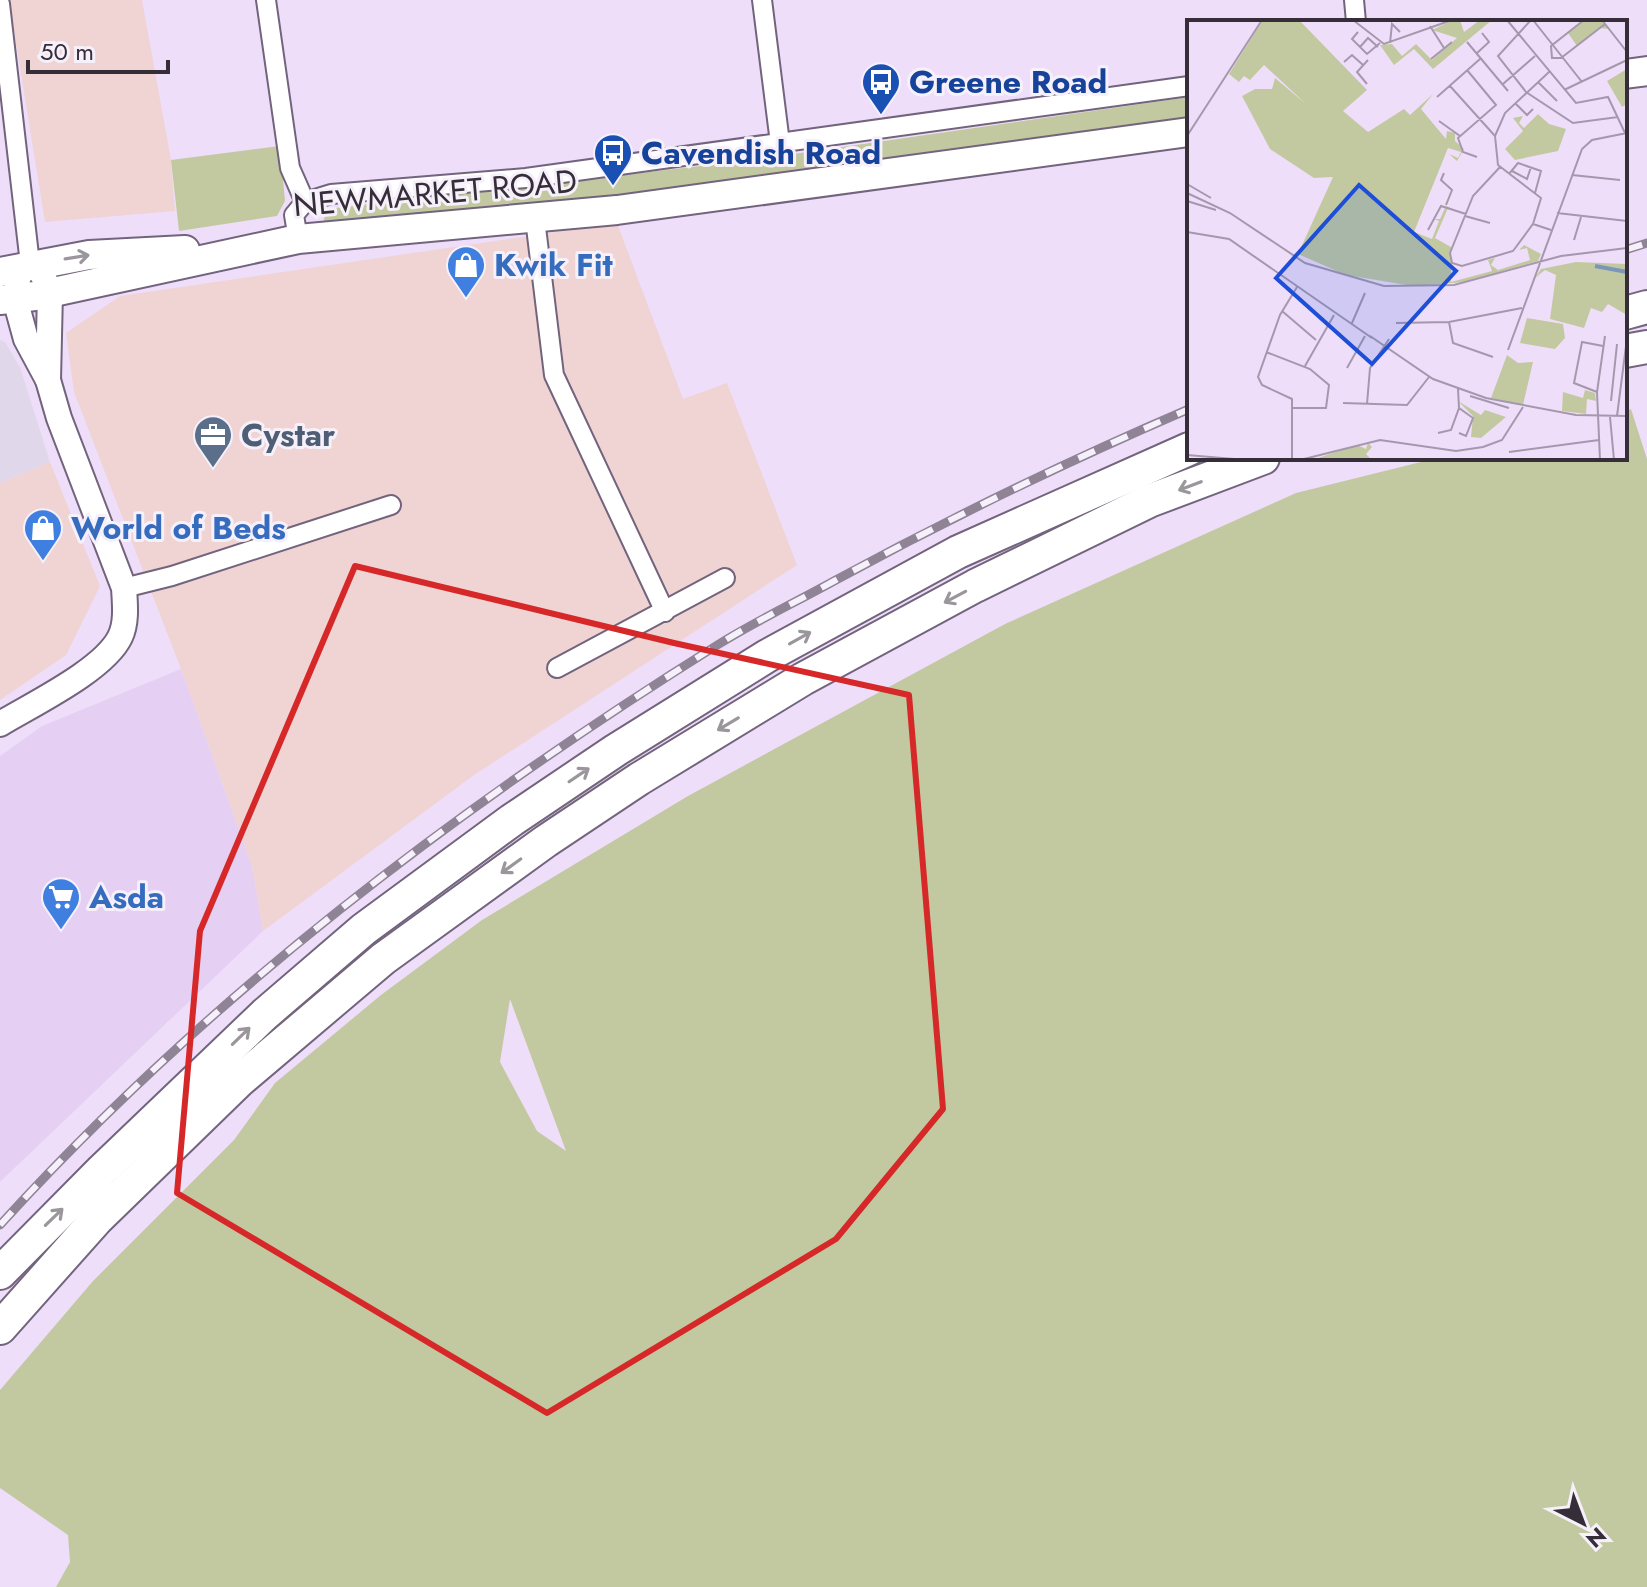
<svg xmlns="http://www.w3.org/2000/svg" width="1647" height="1587" font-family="Jost,sans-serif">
	<rect width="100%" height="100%" fill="#efdefa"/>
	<polygon fill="#e5d0f3" points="181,669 252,866 263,931 0,1182 0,756 42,726"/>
	<g fill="#efd4d3">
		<polygon points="9,0 142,0 171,160 175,211 45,222"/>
		<polygon points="617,223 683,399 727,383 797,565 474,775 263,931 252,866 181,669 74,392 66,333 120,296"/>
		<polygon points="50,462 100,586 66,655 0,700 0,483"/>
	</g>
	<polygon fill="#e1d7eb" points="0,340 5,342 20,367 50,462 0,483"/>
	<g fill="#c2c9a0" fill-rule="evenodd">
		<polygon points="1189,97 1189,117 530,207 323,223 327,209 752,160"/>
		<polygon points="280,146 285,201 277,216 179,231 171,160"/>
		<path d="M 1631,409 L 1647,459 L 1647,1587 L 56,1587 L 70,1562 L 68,1535 L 0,1488 L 0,1390 L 93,1281 L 234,1140 L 275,1083 L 381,995 L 482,920 L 688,796 L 1005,624 L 1296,493 L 1437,458 L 1625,458 L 1625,411 ZM 510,999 L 566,1151 L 537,1131 L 500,1062 Z"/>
	</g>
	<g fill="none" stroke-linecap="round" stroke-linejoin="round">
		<g stroke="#73647d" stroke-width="22">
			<g id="street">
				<polyline points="266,0 290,168 305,202"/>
				<polyline points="762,0 780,143"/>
				<polyline points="1354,0 1356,22"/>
				<polyline points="0,4 30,264"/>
				<polyline points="535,219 554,375 665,612"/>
				<polyline points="298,239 294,215 305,202 331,194 526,178 1189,86"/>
				<polyline points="124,588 172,576 391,505"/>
				<polyline points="557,668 725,578"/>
			</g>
		</g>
		<g stroke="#73647d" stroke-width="28">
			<g id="secondary">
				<polyline points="43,276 50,292 48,380"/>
				<path d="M 0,724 C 33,704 104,670 120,637 C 127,623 125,604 124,588 L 59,418 L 48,380 L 26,339 L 15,299 L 18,280"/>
			</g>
		</g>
		<g stroke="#73647d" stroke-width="32">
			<g id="primary">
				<polyline points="1625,74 1647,71"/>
				<polyline points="0,272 89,255 185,250"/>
				<polyline points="0,300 35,296 298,239 617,210 1189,132"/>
			</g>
		</g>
		<g stroke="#73647d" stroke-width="36">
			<g id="highway">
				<polyline points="1625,313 1647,307"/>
				<polyline points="1625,351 1647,347"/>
				<polyline points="0,1273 102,1170 265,1014 364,929 512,820 616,750 767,656 958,552 1189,449"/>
				<polyline points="0,1328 97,1219 239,1081 383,959 546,841 639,779 803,679 975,586 1149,501 1263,458"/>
			</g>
		</g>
		<use href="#street" stroke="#fff" stroke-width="18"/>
		<use href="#secondary" stroke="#fff" stroke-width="24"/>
		<use href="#primary" stroke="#fff" stroke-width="28"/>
		<use href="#highway" stroke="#fff" stroke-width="32"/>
		<g stroke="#8f8396" stroke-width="9">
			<g id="rail">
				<polyline points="1625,250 1647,243"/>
				<path d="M 0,1225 C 208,996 458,807 719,644 C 756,621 796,602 834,581 C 950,518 1068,461 1189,409"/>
			</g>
		</g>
		<use href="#rail" stroke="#f6f0fb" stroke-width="6" stroke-dasharray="18" stroke-linecap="butt"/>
	</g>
	<defs><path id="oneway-shaft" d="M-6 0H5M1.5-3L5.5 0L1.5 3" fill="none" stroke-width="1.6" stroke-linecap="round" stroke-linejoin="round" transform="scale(2)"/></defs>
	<g stroke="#9a969c">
		<use href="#oneway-shaft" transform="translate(77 257) rotate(-9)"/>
		<use href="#oneway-shaft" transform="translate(1190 486) rotate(159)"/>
		<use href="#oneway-shaft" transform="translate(955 597) rotate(152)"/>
		<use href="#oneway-shaft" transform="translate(800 638) rotate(-29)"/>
		<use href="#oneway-shaft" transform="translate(728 724) rotate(149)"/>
		<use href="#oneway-shaft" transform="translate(579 775) rotate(-34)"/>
		<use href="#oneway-shaft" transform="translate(511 866) rotate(144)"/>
		<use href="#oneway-shaft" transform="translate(241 1036) rotate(-44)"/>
		<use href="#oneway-shaft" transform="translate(54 1217) rotate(-44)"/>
	</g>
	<path fill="none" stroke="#d62828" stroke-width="6" stroke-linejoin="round" d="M 355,566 L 674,643 L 909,695 L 943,1109 L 836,1239 L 547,1413 L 177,1193 L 200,931 Z"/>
	<defs>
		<g id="bus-pin" transform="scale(2)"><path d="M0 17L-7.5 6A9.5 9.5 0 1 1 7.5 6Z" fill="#1a4fb4" stroke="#f6f0fb"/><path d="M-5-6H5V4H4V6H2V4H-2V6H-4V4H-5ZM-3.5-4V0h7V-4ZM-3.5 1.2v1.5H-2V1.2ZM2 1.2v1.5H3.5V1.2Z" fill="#fff"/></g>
		<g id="shop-pin" transform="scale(2)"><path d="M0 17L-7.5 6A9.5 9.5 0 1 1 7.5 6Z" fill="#3f7fe0" stroke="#f6f0fb"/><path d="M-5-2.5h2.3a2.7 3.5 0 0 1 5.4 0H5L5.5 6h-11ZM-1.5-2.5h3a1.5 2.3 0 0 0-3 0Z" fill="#fff"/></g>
		<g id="office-pin" transform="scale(2)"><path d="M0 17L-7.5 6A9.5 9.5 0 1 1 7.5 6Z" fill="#5c6f8a" stroke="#f6f0fb"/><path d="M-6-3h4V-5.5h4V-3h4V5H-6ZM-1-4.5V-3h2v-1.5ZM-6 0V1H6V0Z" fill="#fff"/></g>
		<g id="supermarket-pin" transform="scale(2)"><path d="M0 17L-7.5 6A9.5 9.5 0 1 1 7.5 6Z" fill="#3f7fe0" stroke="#f6f0fb"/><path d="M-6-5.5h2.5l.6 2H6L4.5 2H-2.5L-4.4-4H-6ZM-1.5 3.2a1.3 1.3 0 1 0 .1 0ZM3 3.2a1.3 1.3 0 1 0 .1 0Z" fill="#fff"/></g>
	</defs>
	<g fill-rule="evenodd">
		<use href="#bus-pin" x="881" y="82"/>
		<use href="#bus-pin" x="613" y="153"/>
		<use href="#shop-pin" x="466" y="265"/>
		<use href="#office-pin" x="213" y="435"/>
		<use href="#shop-pin" x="43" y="528"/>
		<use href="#supermarket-pin" x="61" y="897"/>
	</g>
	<g text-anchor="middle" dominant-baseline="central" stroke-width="6" stroke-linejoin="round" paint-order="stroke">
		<g font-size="32" font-weight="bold" fill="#164399" stroke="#f6f0fb" text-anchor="start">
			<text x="909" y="82">Greene Road</text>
			<text x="641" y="153">Cavendish Road</text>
		</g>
		<g font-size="32" fill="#352e39" stroke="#f6f0fb">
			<text transform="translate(435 193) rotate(-5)">NEWMARKET ROAD</text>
		</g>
		<g font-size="32" font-weight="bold" fill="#366cbe" stroke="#f6f0fb" text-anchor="start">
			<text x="494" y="265">Kwik Fit</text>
			<text x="71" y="528">World of Beds</text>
			<text x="89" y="897">Asda</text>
		</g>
		<g font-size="32" font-weight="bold" fill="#4e5e75" stroke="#f6f0fb" text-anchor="start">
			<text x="241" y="435">Cystar</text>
		</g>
	</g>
	<g transform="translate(1187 20)">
		<rect width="440" height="440" fill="#efdefa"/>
		<path d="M 76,0 L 112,0 L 180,70 L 156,91 L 181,112 L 217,89 L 223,95 L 246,74 L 234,89 L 259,119 L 260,111 L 268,113 L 268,121 L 277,129 L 270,141 L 262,134 L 271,138 L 274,132 L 261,128 L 227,212 L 245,219 L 252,201 L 247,199 L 253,199 L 259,186 L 277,194 L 261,188 L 248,218 L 264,227 L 264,262 L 305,251 L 301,240 L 308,238 L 304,245 L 311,250 L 343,240 L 340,228 L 332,230 L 337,225 L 354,234 L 351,241 L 278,262 L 226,266 L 159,255 L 111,234 L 146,157 L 127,158 L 83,129 L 55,76 L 68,69 L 85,69 L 88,58 L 119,84 L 77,45 L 63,60 L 57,56 L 52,62 L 42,54 ZM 266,0 L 273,0 L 277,12 L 293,0 L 305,0 L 246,49 L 227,29 L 207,45 L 193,25 L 205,24 L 215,36 L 229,24 L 245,40 L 270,18 L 245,10 ZM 397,0 L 415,0 L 421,9 L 413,8 L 390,26 L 381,13 ZM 440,49 L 440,84 L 435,87 L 420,61 ZM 351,94 L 362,104 L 379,109 L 371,131 L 328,140 L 318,129 L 336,111 L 326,98 L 336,96 L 332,103 L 337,108 ZM 440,244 L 440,295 L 421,284 L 415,292 L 404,288 L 397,308 L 363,299 L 369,255 L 358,250 L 348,258 L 354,249 L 389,242 ZM 340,298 L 376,304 L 378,318 L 368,329 L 333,323 ZM 320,335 L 331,343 L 346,342 L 336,385 L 304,378 ZM 398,370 L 408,373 L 409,381 L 400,379 L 399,394 L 375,391 L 376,372 L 396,378 ZM 271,381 L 294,395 L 298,390 L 319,397 L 294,418 L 284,417 L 286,396 ZM 181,423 L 185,427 L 179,434 L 185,440 L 125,440 L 170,425 L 179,429 Z" fill="#c2c9a0"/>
		<path fill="none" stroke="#7b96b9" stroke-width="4" d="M 408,246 L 440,252"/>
		<path fill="none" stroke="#a598ad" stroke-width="2" d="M 166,0 L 197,24 L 265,0M 320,0 L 389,83 L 421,77 L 438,113M 344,0 L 311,36 L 339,72 L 386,103 L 431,97M 346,0 L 395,62M 397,0 L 364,26 L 365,38 L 374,38 L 418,4M 415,0 L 440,32M 243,6 L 257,28M 171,12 L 165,19 L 180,34 L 193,23M 280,22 L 321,71M 203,23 L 205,4 L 213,12M 173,27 L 181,18 L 191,27M 289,34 L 302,22 L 295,13M 244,39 L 265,22M 157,42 L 165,35 L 176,45M 280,50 L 309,85 L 271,118 L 276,132 L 290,137M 351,62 L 370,81M 180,64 L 170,52 L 181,40M 316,64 L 348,36M 263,66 L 308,116M 377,70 L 440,40M 250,77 L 293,39M 328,83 L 340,95 L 346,89M 252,101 L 273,116M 0,116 L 75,0M 313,147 L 286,176 L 263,233 L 265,243 L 275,246 L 326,231 L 346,204 L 364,210M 325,151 L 340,159 L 344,147M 257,153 L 254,160 L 265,170 L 259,185M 322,154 L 331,143 L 354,151 L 348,173M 385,155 L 433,160M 0,164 L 24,178M 0,173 L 43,193 L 118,243 L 197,266 L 267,265 L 374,236 L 440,228M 0,181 L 29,190M 370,193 L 440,201M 278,196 L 303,203M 346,204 L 354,178 L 311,145 L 308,116 L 318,93 L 362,52M 241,210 L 254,186 L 279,194M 0,212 L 42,219 L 185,318M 387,220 L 394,197M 95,291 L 129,320M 262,302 L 266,323 L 306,337M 165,303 L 178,273M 209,303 L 262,302 L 335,288M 183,316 L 246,359 L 299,378 L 389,395 L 440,396M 321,330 L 395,129 L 405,120 L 440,113M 79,332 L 123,349 L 142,365 L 139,388 L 105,388M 118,346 L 147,295M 160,348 L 178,316M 410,372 L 387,363 L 395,322 L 416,326M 283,376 L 322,388M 424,381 L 430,324M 156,383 L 220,385 L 242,357M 180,384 L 183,348 L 202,319M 430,396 L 439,326M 423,397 L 427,440M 251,413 L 264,410 L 272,388 L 271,369M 272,413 L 279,416 L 286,398 L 272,388M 322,432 L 412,420M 0,435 L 59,440M 105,440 L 105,379 L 75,365 L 71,357 L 93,295 L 110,267M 113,440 L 193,420 L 269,431 L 296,427 L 315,420 L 336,387M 413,440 L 410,372 L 418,316"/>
		<path fill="#1d4ed8" fill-opacity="0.15" stroke="#1d4ed8" stroke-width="4" d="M 172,165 L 269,251 L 185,344 L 89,258 Z"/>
		<rect width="440" height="440" fill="none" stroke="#352e39" stroke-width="4"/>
	</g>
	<g transform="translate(1583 1523) rotate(138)" stroke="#f6f0fb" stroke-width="6" paint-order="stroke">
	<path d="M0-6L14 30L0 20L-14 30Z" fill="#352e39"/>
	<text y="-12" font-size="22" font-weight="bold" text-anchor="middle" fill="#352e39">N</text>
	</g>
	<path d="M28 60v12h140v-12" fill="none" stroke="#352e39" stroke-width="4"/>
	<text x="40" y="60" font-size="24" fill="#352e39" stroke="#f6f0fb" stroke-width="6" paint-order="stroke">50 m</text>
</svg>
